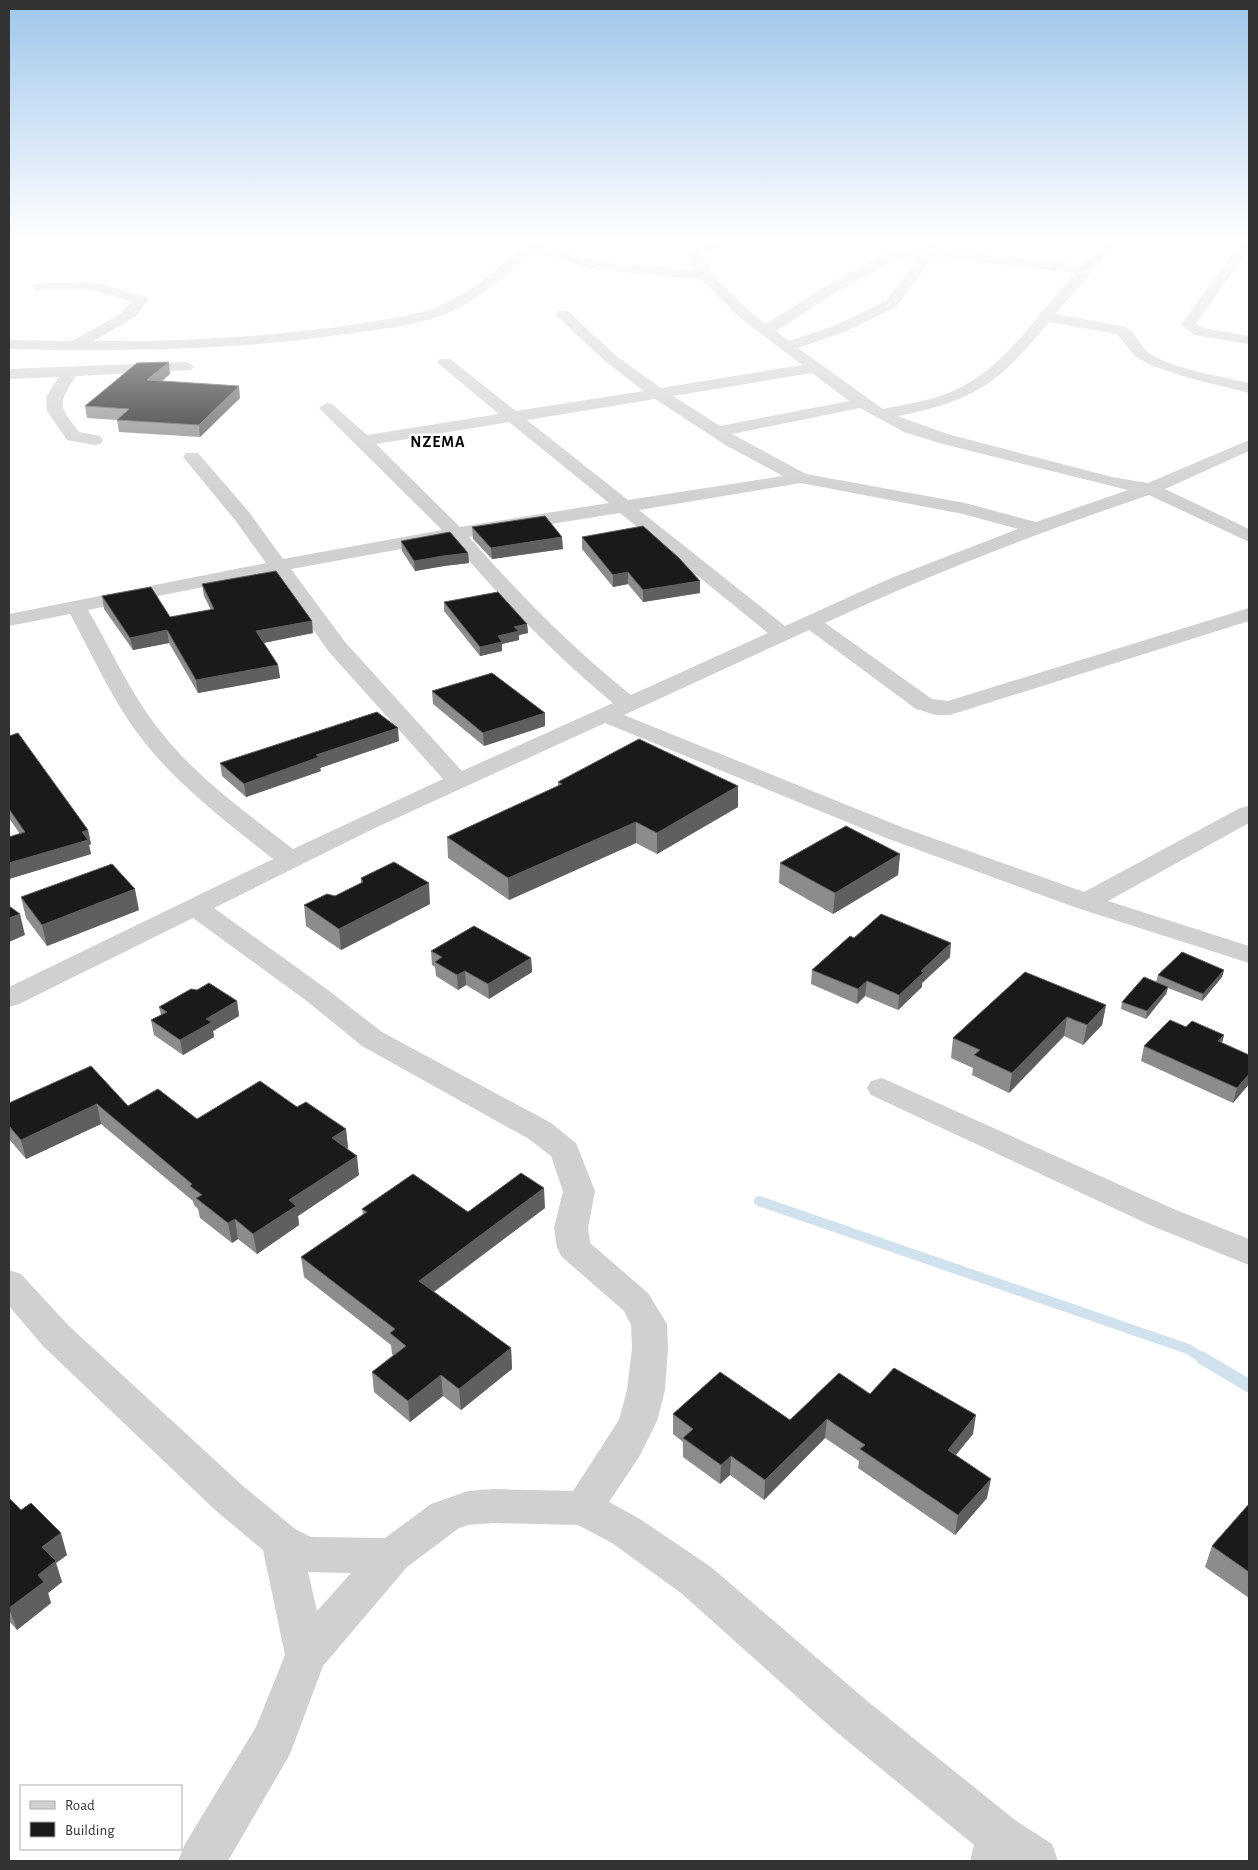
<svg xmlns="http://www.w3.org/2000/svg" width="1258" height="1870" font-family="'Alegreya Sans',sans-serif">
	<rect width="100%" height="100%" fill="#fff"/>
	<polygon fill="#e6ecdf" points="425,243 500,243 481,251"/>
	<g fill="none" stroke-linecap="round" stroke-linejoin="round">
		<polyline stroke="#cfe2ee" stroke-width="10" points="759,1201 1188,1349 1204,1359"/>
		<polyline stroke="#cfe2ee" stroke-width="13" points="1202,1358 1249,1386"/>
		<g fill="#d0d0d0" fill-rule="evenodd">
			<path d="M 530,243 L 545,243 L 543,246 L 599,262 L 696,270 L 686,253 L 688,250 L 708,243 L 727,243 L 701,255 C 716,283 741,305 766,324 L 823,288 L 883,255 L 901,250 L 926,249 L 930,243 L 943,243 L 938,250 L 1083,265 L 1104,243 L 1117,243 L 1055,314 L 1126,327 C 1137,333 1139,346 1149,353 C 1177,371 1217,375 1249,383 L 1249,393 L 1189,378 L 1150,365 L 1135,356 L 1117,334 L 1049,322 C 999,383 975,401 897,416 L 951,435 L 1112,477 L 1148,483 L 1249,440 L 1249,451 L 1165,489 L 1249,529 L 1249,542 L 1149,495 C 1039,532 931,574 825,623 L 932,699 L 948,701 L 1249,608 L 1249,621 L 950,715 L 936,715 L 916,709 L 809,630 L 624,715 L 904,828 L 1084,892 L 1240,808 L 1249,806 L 1249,823 L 1108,901 L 1249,946 L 1249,963 L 1077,908 L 886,838 L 605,723 L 375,828 L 214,908 L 328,990 L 382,1032 L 551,1123 L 576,1143 L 595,1191 L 588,1228 L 590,1243 L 648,1293 L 667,1324 L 668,1348 L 665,1390 L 657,1421 L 639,1457 L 609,1502 L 640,1519 L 711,1567 L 866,1700 L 1015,1820 L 1052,1844 L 1058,1861 L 970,1861 L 974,1845 L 834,1730 L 681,1593 L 612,1543 L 578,1525 L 493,1523 L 468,1525 L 459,1528 L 407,1567 L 323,1666 L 290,1754 L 228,1861 L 178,1861 L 185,1844 L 256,1727 L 285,1655 L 263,1550 L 215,1510 L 43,1346 L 9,1306 L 9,1270 L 21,1274 L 69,1326 L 243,1486 L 295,1529 L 311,1537 L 385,1538 L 431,1504 L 468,1491 L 493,1489 L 573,1491 L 619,1420 L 627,1390 L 632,1348 L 631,1325 L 624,1311 L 562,1257 L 557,1248 L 554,1228 L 563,1191 L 551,1156 L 529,1139 L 362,1046 L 308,1002 L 193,918 L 19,1004 L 9,1007 L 9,987 L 273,859 C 228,823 181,788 145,743 C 114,704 94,658 70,614 L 9,626 L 9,614 L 266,563 L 235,520 L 183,457 L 186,453 L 198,453 L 249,512 L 283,559 L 442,530 L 319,408 L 327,403 L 333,405 L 367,435 L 499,414 L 440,365 L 437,362 L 440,359 L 450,359 L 516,411 L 644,391 L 606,362 L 558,317 L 556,314 L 558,311 L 568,311 L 616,356 L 661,388 L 802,365 L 739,317 L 701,279 L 598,270 L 535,252 C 507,271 484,297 452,311 C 419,326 381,329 345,334 C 234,351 121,351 9,349 L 9,340 L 72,341 L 117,316 L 133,302 L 92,290 L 35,290 L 33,287 L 35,284 L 40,283 L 93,282 L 146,297 L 148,300 L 136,316 L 94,341 C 180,342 266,337 351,325 C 382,320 415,317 444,304 C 476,289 501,263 530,243 ZM 919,257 L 886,301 L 834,326 L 789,341 L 776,331 L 833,294 L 893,261 ZM 933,257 L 1076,273 C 1037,313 1006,368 953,391 C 931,401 906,404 883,409 L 798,348 L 844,332 L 896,307 ZM 812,373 L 849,401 L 720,426 L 673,396 ZM 655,399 L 727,446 L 783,476 L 628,500 L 527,420 ZM 860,408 L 904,432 L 939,443 L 1128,490 L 1036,522 L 965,503 L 806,474 L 732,434 ZM 509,422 L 609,503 L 460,527 L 376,444 ZM 801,483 L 963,514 L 1018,529 L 891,578 L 785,626 L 639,510 ZM 620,513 L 768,633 L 631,695 C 571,647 520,595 469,537 ZM 451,540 C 503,600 551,652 613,703 L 462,771 L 345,642 L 291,569 ZM 273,573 L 329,652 L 443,779 L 293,849 C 247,813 197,778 161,732 C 131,695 112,651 88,610 ZM 308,1572 L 351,1573 L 317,1611 Z"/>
			<polygon points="1240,243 1249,243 1249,249 1196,324 1204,328 1249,336 1249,344 1195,335 1181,325"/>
			<path d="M 186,362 L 191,364 L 194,367 L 191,370 L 76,376 C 57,405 59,405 79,432 L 100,436 L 103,440 L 100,444 L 94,445 L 67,440 L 47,411 L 46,397 L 59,377 L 9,379 L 9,369 Z"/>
			<polygon points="882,1078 1176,1210 1249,1239 1249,1265 1152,1226 871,1095 867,1088 871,1081"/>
		</g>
	</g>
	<g fill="#8c8c8c">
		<polygon points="170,374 162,381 240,398 200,437 119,432 117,420 87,418 85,406"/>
		<polygon points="472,527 563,549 492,559 473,539"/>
		<polygon points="582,537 700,593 643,602 628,584 613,587 582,549"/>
		<polygon points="401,541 468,553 469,563 444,566 415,571 402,551"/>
		<polygon points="202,584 313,633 263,643 278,665 280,678 198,693 169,643 133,650 104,609 102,596 170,617 211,610 204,596"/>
		<polygon points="444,602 527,624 528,633 519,635 519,640 502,644 502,651 480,656 444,611"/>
		<polygon points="432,691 545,726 484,746 433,704"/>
		<polygon points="9,736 88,830 91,844 89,845 91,854 9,879 9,837 20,834 9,818"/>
		<polygon points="399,741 320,768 321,771 246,797 222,776 220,763"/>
		<polygon points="558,782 738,786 738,807 657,854 636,843 509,900 448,858 447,837 558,786"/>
		<polygon points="900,854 898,875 833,914 779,883 780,863"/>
		<polygon points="361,878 430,904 341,950 306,926 304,905 335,896 361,883"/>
		<polygon points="21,897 139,910 47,946 26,918"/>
		<polygon points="854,938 950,957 922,983 922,987 898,1010 865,996 857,1004 811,984 812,970"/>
		<polygon points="431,951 531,958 532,972 489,999 466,985 458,990 436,976 435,967 432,965"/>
		<polygon points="1224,970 1222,977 1202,1001 1168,988 1166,994 1146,1019 1121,1009 1122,1002 1156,982 1158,975"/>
		<polygon points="237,1001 239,1016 213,1031 214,1037 183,1055 154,1035 151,1020 161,1015 159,1007"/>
		<polygon points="1106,1005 1102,1025 1083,1045 1064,1036 1009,1093 972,1075 973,1068 951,1058 953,1038"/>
		<polygon points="1186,1027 1224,1035 1222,1043 1249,1055 1249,1084 1233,1103 1141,1061 1144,1046"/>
		<polygon points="9,1103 128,1106 197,1119 297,1107 346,1129 348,1148 347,1149 359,1175 298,1216 299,1225 257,1254 238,1239 232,1243 200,1218 198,1209 194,1205 193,1201 101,1124 26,1159 9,1139"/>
		<polygon points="545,1208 434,1292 511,1348 512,1369 461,1410 443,1396 410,1422 374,1392 372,1372 393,1355 392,1354 391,1345 304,1277 301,1257 363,1214 362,1209 468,1212"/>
		<polygon points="870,1394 973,1434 956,1455 987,1498 955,1535 858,1468 859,1461 825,1438 764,1500 730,1475 720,1484 683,1457 683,1442 673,1434 673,1414 790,1420"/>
		<polygon points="9,1498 67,1555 56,1563 62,1582 48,1593 51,1603 17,1630 9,1621"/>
		<polygon points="1249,1504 1249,1598 1205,1567 1212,1546"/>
	</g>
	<g fill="#5f5f5f">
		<polygon points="169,362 170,374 149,392 147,380"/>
		<polygon points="239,386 240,398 200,437 199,425"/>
		<polygon points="562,537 563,549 492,559 491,548"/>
		<polygon points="468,553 469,563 444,566 415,571 414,561 443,556"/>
		<polygon points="628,572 628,584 613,587 613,575"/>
		<polygon points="700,581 700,593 643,602 643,590"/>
		<polygon points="312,621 313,633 258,644 256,631"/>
		<polygon points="527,624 528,633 519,635 519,640 502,644 502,651 480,656 480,647 514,627"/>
		<polygon points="167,630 169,643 133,650 130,638"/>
		<polygon points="278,665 280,678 198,693 196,680"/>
		<polygon points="545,713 545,726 484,746 483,733"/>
		<polygon points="398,728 399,741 320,768 321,771 246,797 244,784 316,755"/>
		<polygon points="738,786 738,807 657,854 657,833"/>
		<polygon points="636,822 636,843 509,900 508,878"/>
		<polygon points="88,830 91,844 89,845 91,854 9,879 9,863"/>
		<polygon points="900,854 898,875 833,914 835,893"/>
		<polygon points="429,883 430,904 341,950 339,929"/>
		<polygon points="135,889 139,910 47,946 42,925"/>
		<polygon points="20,914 25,935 9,942 9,918"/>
		<polygon points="951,943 950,957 922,983 922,987 898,1010 899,995 921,971"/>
		<polygon points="531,958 532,972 489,999 488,984"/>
		<polygon points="1224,970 1222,977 1202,1001 1203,994"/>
		<polygon points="465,971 466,985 458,990 457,975"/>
		<polygon points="867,981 865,996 857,1004 858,989"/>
		<polygon points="1168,987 1166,994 1146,1019 1147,1011"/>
		<polygon points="237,1001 239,1016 213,1031 214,1037 183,1055 180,1040 206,1019"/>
		<polygon points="1106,1005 1102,1025 1083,1045 1087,1025"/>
		<polygon points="1067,1017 1064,1036 1009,1093 1012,1073"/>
		<polygon points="1224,1035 1220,1050 1218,1041"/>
		<polygon points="1249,1074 1249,1084 1233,1103 1237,1088"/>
		<polygon points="97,1104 101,1124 26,1159 21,1140"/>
		<polygon points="346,1129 348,1148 334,1157 332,1138"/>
		<polygon points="357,1156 359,1175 298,1216 299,1225 257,1254 253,1234 289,1200"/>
		<polygon points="544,1188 545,1208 421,1301 419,1281"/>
		<polygon points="235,1219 238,1239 232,1243 228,1223"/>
		<polygon points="511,1348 512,1369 461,1410 459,1389"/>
		<polygon points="441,1375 443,1396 410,1422 408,1401"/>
		<polygon points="976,1415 973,1434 944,1469 948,1450"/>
		<polygon points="827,1419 825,1438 764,1500 765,1480"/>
		<polygon points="731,1456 730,1475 720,1484 721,1465"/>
		<polygon points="991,1479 987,1498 955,1535 958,1515"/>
		<polygon points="61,1533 67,1555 56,1563 62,1582 48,1593 51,1603 17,1630 9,1608 38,1575 42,1547"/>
	</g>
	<g fill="#1a1a1a" stroke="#5f5f5f">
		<polygon points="169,362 147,380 239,386 199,425 117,420 129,409 85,406 137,363"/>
		<polygon points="545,516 562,537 491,548 472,527"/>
		<polygon points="643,526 679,558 700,581 643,590 628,572 613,575 582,537"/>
		<polygon points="450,532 468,553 443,556 414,561 401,541"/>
		<polygon points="276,571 312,621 256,631 278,665 196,680 167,630 130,638 102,596 151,587 170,617 214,609 202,584"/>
		<polygon points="498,592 527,624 514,627 519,631 498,636 502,642 480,647 444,602"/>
		<polygon points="492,673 545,713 483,733 432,691"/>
		<polygon points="377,712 398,728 316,755 319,757 244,784 220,763"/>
		<polygon points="18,733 88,830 82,832 88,840 9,863 9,837 25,832 9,809 9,736"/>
		<polygon points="639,739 738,786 657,833 636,822 508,878 447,837 562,784 558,782"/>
		<polygon points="846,826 900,854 835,893 780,863"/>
		<polygon points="394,862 429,883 339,929 304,905 327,894 335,896 363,882 361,878"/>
		<polygon points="112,864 135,889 42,925 21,897"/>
		<polygon points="9,906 20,914 9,918"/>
		<polygon points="881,914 951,943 921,971 924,972 899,995 867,981 858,989 812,970 850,936 854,938"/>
		<polygon points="474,926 531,958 488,984 465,971 457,975 435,962 442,957 431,951"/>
		<polygon points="1182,952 1224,970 1203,994 1158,975"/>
		<polygon points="1025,972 1106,1005 1087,1025 1067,1017 1012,1073 974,1055 980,1050 953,1038"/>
		<polygon points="1144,977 1168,987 1147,1011 1122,1002"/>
		<polygon points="209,983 237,1001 206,1019 212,1022 180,1040 151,1020 167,1012 159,1007 191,989 197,990"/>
		<polygon points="1170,1020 1186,1027 1192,1021 1224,1035 1218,1041 1249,1055 1249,1074 1237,1088 1144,1046"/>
		<polygon points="91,1066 128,1106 158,1089 197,1119 260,1081 297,1107 306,1102 346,1129 332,1138 357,1156 289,1200 296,1206 253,1234 235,1219 228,1223 196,1198 202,1195 190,1186 192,1184 97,1104 21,1140 9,1126 9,1103"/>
		<polygon points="521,1173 544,1188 419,1281 511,1348 459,1389 441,1375 408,1401 372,1372 406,1346 390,1333 395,1329 301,1257 367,1212 362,1209 413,1174 468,1212"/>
		<polygon points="894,1368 976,1415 948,1450 991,1479 958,1515 860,1449 865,1445 827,1419 765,1480 731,1456 721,1465 683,1438 693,1429 673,1414 720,1372 790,1420 839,1373 870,1394"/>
		<polygon points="9,1498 21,1510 31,1503 61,1533 42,1547 56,1561 38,1575 44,1582 9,1608"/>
		<polygon points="1249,1504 1249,1572 1212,1546"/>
	</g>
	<linearGradient id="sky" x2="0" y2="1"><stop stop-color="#9ec6ea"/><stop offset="0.48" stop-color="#fff"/><stop offset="1" stop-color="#fff" stop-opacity="0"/></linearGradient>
	<rect width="1258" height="505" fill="url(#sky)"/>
	<g text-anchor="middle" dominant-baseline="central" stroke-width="5" stroke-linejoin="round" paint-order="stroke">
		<g font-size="16" font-weight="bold" letter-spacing="1" fill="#000" stroke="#fff">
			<text x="438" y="442">NZEMA</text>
		</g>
	</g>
	<rect width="1258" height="1870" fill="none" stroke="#333333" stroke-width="20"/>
	<rect x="20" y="1785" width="162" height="65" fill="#ffffff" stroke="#adadad"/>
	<rect x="30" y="1801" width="25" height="8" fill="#d0d0d0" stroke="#adadad"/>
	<text x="65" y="1810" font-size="15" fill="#333333">Road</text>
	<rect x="30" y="1822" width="25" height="15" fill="#1a1a1a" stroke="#adadad"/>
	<text x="65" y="1835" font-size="15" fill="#333333">Building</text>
</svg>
